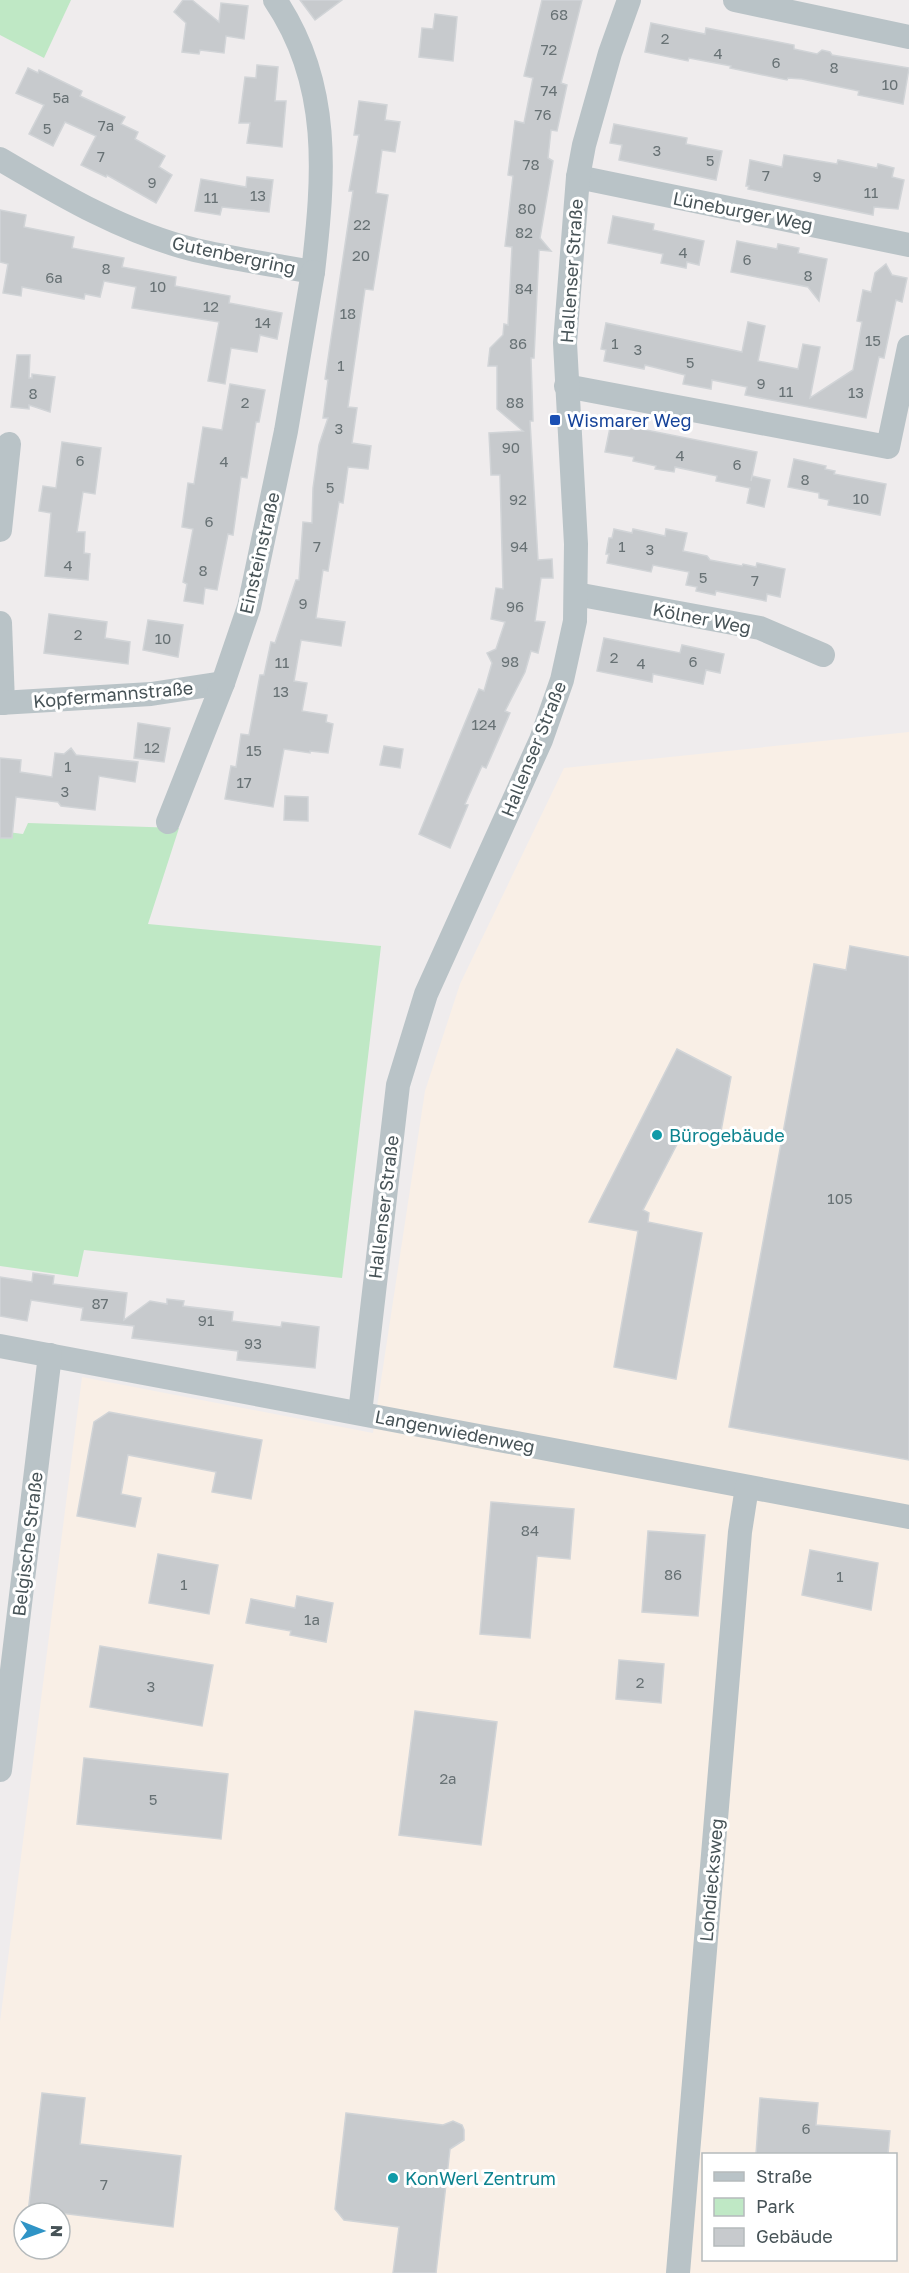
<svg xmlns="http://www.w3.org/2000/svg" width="909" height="2273" font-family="'Golos Text',sans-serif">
	<rect width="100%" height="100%" fill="#efeced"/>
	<path fill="#f9efe6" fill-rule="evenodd" d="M 909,732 L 909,2273 L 0,2273 L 0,2022 L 82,1377 L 373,1433 L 425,1091 L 460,984 L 564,768 ZM 704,2154 L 896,2154 L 896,2260 L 704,2260 ZM 24,2213 L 60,2213 L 60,2249 L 24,2249 Z"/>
	<g fill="#bfe8c5">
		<polygon points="0,0 71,0 44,58 0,35"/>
		<polygon points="28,823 179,828 148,924 381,946 342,1278 84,1250 78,1277 0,1266 0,831 23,834"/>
	</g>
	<g fill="#c7cacd" stroke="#d1d4d7" stroke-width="1.5">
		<polygon points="183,0 192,0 219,22 221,3 248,6 244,39 226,36 224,53 200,50 199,54 182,52 186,23 174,12"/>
		<polygon points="300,0 342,0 315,20"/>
		<polygon points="542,0 582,0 561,83 567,85 557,131 551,130 548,158 553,161 540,238 551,251 539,250 534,358 531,358 533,421 530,421 538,560 552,559 553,578 541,578 535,621 545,622 538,653 531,651 525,672 505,711 510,713 486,768 482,766 465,804 468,805 450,848 419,834 479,689 484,691 492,663 487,653 496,649 505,622 491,619 496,588 503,589 500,475 491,475 489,433 523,431 497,409 497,366 488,366 490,348 503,335 504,324 508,325 512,247 505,246 513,176 508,175 515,121 524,123 533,78 524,76"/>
		<polygon points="435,14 457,17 453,61 419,57 422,28 433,29"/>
		<polygon points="651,23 705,34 706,28 794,45 794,49 817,54 822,50 830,52 832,55 909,68 903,104 858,95 859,91 802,79 788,78 787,80 730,68 731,66 689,58 688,61 645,52"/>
		<polygon points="257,65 278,67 275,101 286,101 282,147 247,143 250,123 239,123 245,77 256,78"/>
		<polygon points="28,68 38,73 39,70 82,91 80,96 125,117 121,124 138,132 135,139 165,156 159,167 172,175 156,203 107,175 106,177 81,165 96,136 65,122 53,146 29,134 44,105 16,93"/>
		<polygon points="359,101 387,105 385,120 400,122 395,152 382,150 376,193 388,195 373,290 365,289 348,407 357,408 352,443 371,446 368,469 348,467 343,503 339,502 328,571 323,570 316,618 345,622 341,646 301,640 294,681 307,683 302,711 327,715 326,722 333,724 328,753 310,751 310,753 284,749 273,807 225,799 231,766 236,767 241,734 249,735 260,675 264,675 271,642 275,643 296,580 299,580 303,522 312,523 313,488 319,445 328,418 323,418 328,380 325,379 353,191 349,191 359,135 354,135"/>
		<polygon points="614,124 687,138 686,144 722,151 716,180 619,160 622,145 610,143"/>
		<polygon points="784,155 837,164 838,160 877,168 878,164 894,168 892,177 904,180 898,209 874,207 873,215 748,189 749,186 746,186 750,160 782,167"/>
		<polygon points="247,177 273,180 269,212 222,207 220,215 195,211 201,179 246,187"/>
		<polygon points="0,210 26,215 24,227 74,237 72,248 124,258 122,267 176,277 175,286 230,296 229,303 282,313 277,339 260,335 257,352 231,348 225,384 208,381 219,322 132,308 136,287 104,281 100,297 85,294 84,299 22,287 21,296 3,293 8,264 0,262"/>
		<polygon points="613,216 654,224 653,230 704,241 699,265 687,262 686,268 661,263 663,254 608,243"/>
		<polygon points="737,241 777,249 778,244 799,248 798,253 827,259 819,301 808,287 731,272"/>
		<polygon points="886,264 892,275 907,278 902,302 896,300 884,358 879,357 866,418 745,395 747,387 712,380 711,389 683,384 685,375 645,365 644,369 604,361 606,350 601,349 606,323 742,352 748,322 765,326 758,361 798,369 803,344 820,347 810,398 853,370 862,322 857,321 863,290 871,292 875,273"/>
		<polygon points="17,355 30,355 29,378 32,378 32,374 55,377 50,412 29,405 29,409 11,407"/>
		<polygon points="230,384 265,390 259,422 256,422 247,478 241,477 233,535 228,534 217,590 205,588 203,604 184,601 187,584 183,582 193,529 182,527 188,483 194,484 203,427 222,430"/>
		<polygon points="611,423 757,452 751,481 752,476 770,480 764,507 747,503 750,488 716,481 717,476 675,467 674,472 655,469 656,466 633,461 634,457 605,452"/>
		<polygon points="62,442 101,448 95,494 83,492 77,532 85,532 84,553 90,554 88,580 45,576 51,513 39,511 43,486 56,488"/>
		<polygon points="794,459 826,466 825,469 835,471 834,474 886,484 880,515 828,505 829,500 819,498 819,493 788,487"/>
		<polygon points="614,529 632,533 633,529 665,536 666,529 687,533 683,551 707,556 710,560 742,566 743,564 756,567 757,563 785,569 780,597 767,594 766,601 716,591 715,595 696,591 697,587 686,585 689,572 653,565 651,572 607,563 609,554 606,554 609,538 612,538"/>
		<polygon points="49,614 107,622 105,638 130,642 128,664 44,653"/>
		<polygon points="148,620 183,625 178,657 143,650"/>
		<polygon points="604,638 680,653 682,645 724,654 720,673 706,670 703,684 653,674 652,682 597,671"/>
		<polygon points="138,723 170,728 164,762 134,758"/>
		<polygon points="384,746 403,749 400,768 380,765"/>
		<polygon points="71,748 76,755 138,762 135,782 99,776 95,810 61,806 58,802 16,797 12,838 0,838 0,758 21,760 20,772 52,777 55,753 64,754"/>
		<polygon points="285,796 308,797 308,821 284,820"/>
		<polygon points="850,946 909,957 909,1460 729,1427 814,964 846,970"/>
		<polygon points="677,1049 731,1077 719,1142 687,1125 643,1210 649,1213 648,1222 702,1233 676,1379 614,1367 638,1231 589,1222"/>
		<polygon points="33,1273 54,1276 53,1284 127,1293 124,1320 150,1301 167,1304 167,1299 184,1301 183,1306 233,1312 232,1321 281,1327 282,1322 319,1327 315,1368 237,1360 238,1351 132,1338 134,1326 81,1320 83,1308 31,1300 27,1321 0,1316 0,1277 32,1282"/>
		<polygon points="109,1412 262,1440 251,1499 212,1492 216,1472 128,1455 121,1494 141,1498 135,1527 77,1516 94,1422"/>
		<polygon points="491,1502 574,1509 570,1559 537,1556 530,1638 480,1634"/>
		<polygon points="648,1531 705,1535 698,1616 642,1612"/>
		<polygon points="810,1550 878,1563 871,1610 802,1595"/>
		<polygon points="158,1554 218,1565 209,1614 149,1603"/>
		<polygon points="297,1596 333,1603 326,1642 290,1635 291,1631 246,1623 251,1599 295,1608"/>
		<polygon points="100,1646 213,1665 202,1726 90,1707"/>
		<polygon points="619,1660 664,1664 661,1703 616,1699"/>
		<polygon points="415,1711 497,1722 481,1845 399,1835"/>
		<polygon points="84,1758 228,1774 221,1839 77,1824"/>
		<polygon points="42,2093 85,2098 80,2144 181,2156 173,2227 60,2213 28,2213"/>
		<polygon points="760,2098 818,2103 816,2125 890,2131 888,2154 756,2154"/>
		<polygon points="346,2113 443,2125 453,2121 462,2125 464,2130 464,2140 450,2149 436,2273 393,2273 399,2227 344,2220 335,2209"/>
	</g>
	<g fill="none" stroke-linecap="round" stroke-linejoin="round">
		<g stroke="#b9c3c7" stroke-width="24">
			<polyline points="735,0 909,37"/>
			<path d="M 0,159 C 61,195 125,233 195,250 C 234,259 274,265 313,272 C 324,177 332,84 275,0"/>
			<polyline points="578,177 909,245"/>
			<polyline points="566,386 888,447 909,347"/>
			<polyline points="0,530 9,444"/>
			<polyline points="576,594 760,628 823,655"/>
			<polyline points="0,623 3,703"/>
			<polyline points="0,703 151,694 223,683"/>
			<polyline points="168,822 223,683 249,607 286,431 313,272"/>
			<polyline points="0,1346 909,1517"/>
			<polyline points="360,1413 398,1085 426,994 541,740 562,680 575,621 576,544 565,343 578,177 584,145 610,53 629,0"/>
			<polyline points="0,1770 50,1355"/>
			<polyline points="678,2273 740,1532 747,1487"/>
		</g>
	</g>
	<rect fill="#1a4fb4" stroke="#fff" stroke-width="2" x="549" y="414" width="12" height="12" rx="3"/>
	<g fill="#0f9aa8" stroke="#fff" stroke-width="2">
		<circle cx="657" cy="1135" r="6"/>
		<circle cx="393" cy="2178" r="6"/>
	</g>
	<g text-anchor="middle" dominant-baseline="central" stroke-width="6" stroke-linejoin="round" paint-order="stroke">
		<g font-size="15" fill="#677174">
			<text x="559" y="14">68</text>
			<text x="665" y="38">2</text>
			<text x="549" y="49">72</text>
			<text x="718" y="53">4</text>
			<text x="776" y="62">6</text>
			<text x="834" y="67">8</text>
			<text x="890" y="84">10</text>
			<text x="549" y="90">74</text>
			<text x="61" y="97">5a</text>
			<text x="543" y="114">76</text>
			<text x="106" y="125">7a</text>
			<text x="47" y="128">5</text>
			<text x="657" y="150">3</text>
			<text x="101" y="156">7</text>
			<text x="710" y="160">5</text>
			<text x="531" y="164">78</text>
			<text x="766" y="175">7</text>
			<text x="817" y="176">9</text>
			<text x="152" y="182">9</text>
			<text x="871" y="192">11</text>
			<text x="258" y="195">13</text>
			<text x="211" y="197">11</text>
			<text x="527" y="208">80</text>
			<text x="362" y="224">22</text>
			<text x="524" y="232">82</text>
			<text x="683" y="252">4</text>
			<text x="361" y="255">20</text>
			<text x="747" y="259">6</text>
			<text x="106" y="268">8</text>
			<text x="808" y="275">8</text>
			<text x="54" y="277">6a</text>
			<text x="158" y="286">10</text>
			<text x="524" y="288">84</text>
			<text x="211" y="306">12</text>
			<text x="348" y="313">18</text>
			<text x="263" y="322">14</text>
			<text x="873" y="340">15</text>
			<text x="518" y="343">86</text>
			<text x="615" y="343">1</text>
			<text x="638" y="349">3</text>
			<text x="690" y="362">5</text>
			<text x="341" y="365">1</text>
			<text x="761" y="383">9</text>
			<text x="786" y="391">11</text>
			<text x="856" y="392">13</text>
			<text x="33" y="393">8</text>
			<text x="245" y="402">2</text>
			<text x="515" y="402">88</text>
			<text x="339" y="428">3</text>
			<text x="511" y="447">90</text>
			<text x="680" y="455">4</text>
			<text x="80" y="460">6</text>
			<text x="224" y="461">4</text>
			<text x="737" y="464">6</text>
			<text x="805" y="479">8</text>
			<text x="330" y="487">5</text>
			<text x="861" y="498">10</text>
			<text x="518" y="499">92</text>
			<text x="209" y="521">6</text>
			<text x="317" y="546">7</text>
			<text x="519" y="546">94</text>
			<text x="622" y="546">1</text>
			<text x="650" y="549">3</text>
			<text x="68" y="565">4</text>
			<text x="203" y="570">8</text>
			<text x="703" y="577">5</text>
			<text x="755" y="580">7</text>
			<text x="303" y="603">9</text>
			<text x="515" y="606">96</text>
			<text x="78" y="634">2</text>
			<text x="163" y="638">10</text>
			<text x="614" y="657">2</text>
			<text x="510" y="661">98</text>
			<text x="693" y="661">6</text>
			<text x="282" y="662">11</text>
			<text x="641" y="663">4</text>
			<text x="281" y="691">13</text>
			<text x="484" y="724">124</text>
			<text x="152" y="747">12</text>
			<text x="254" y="750">15</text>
			<text x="68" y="766">1</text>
			<text x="244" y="782">17</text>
			<text x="65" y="791">3</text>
			<text x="840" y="1198">105</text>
			<text x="100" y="1303">87</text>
			<text x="206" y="1320">91</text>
			<text x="253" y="1343">93</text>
			<text x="530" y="1530">84</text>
			<text x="673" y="1574">86</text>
			<text x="840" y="1576">1</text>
			<text x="184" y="1584">1</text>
			<text x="312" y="1619">1a</text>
			<text x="640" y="1682">2</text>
			<text x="151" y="1686">3</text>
			<text x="448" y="1778">2a</text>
			<text x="153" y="1799">5</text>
			<text x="806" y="2128">6</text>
			<text x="104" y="2184">7</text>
		</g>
		<g font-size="18" fill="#475357" stroke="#fff">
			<text transform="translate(743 211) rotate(11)">Lüneburger Weg</text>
			<text transform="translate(234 255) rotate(12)">Gutenbergring</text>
			<text transform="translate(571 271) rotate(-86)">Hallenser Straße</text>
			<text transform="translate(259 553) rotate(-77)">Einsteinstraße</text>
			<text transform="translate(702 618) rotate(11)">Kölner Weg</text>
			<text transform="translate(113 694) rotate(-5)">Kopfermannstraße</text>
			<text transform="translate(533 749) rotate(-68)">Hallenser Straße</text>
			<text transform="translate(383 1207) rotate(-83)">Hallenser Straße</text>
			<text transform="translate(455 1431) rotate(11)">Langenwiedenweg</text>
			<text transform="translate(27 1544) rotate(-83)">Belgische Straße</text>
			<text transform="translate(711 1880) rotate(-85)">Lohdiecksweg</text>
		</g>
		<g font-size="18" fill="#164399" stroke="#fff" text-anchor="start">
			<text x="567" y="420">Wismarer Weg</text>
		</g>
		<g font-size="18" fill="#0d838f" stroke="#fff" text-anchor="start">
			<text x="669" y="1135">Bürogebäude</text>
			<text x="405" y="2178">KonWerl Zentrum</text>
		</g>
	</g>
	<rect x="702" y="2153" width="195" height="108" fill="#ffffff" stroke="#b5babc" stroke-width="1.5"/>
	<rect x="714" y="2172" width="30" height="9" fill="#b9c3c7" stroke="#b5babc" stroke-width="1.5"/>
	<text x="756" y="2183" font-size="18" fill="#475357">Straße</text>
	<rect x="714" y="2198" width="30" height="18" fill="#bfe8c5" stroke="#b5babc" stroke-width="1.5"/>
	<text x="756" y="2213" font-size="18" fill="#475357">Park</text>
	<rect x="714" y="2228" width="30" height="18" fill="#c7cacd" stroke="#b5babc" stroke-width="1.5"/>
	<text x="756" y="2243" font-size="18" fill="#475357">Gebäude</text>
	<g transform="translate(42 2231) rotate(91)"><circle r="28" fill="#ffffff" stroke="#b5babc" stroke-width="1.5"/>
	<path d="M0-4.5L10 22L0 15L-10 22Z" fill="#2f94c6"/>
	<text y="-9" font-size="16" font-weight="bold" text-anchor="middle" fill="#475357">N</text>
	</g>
</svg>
